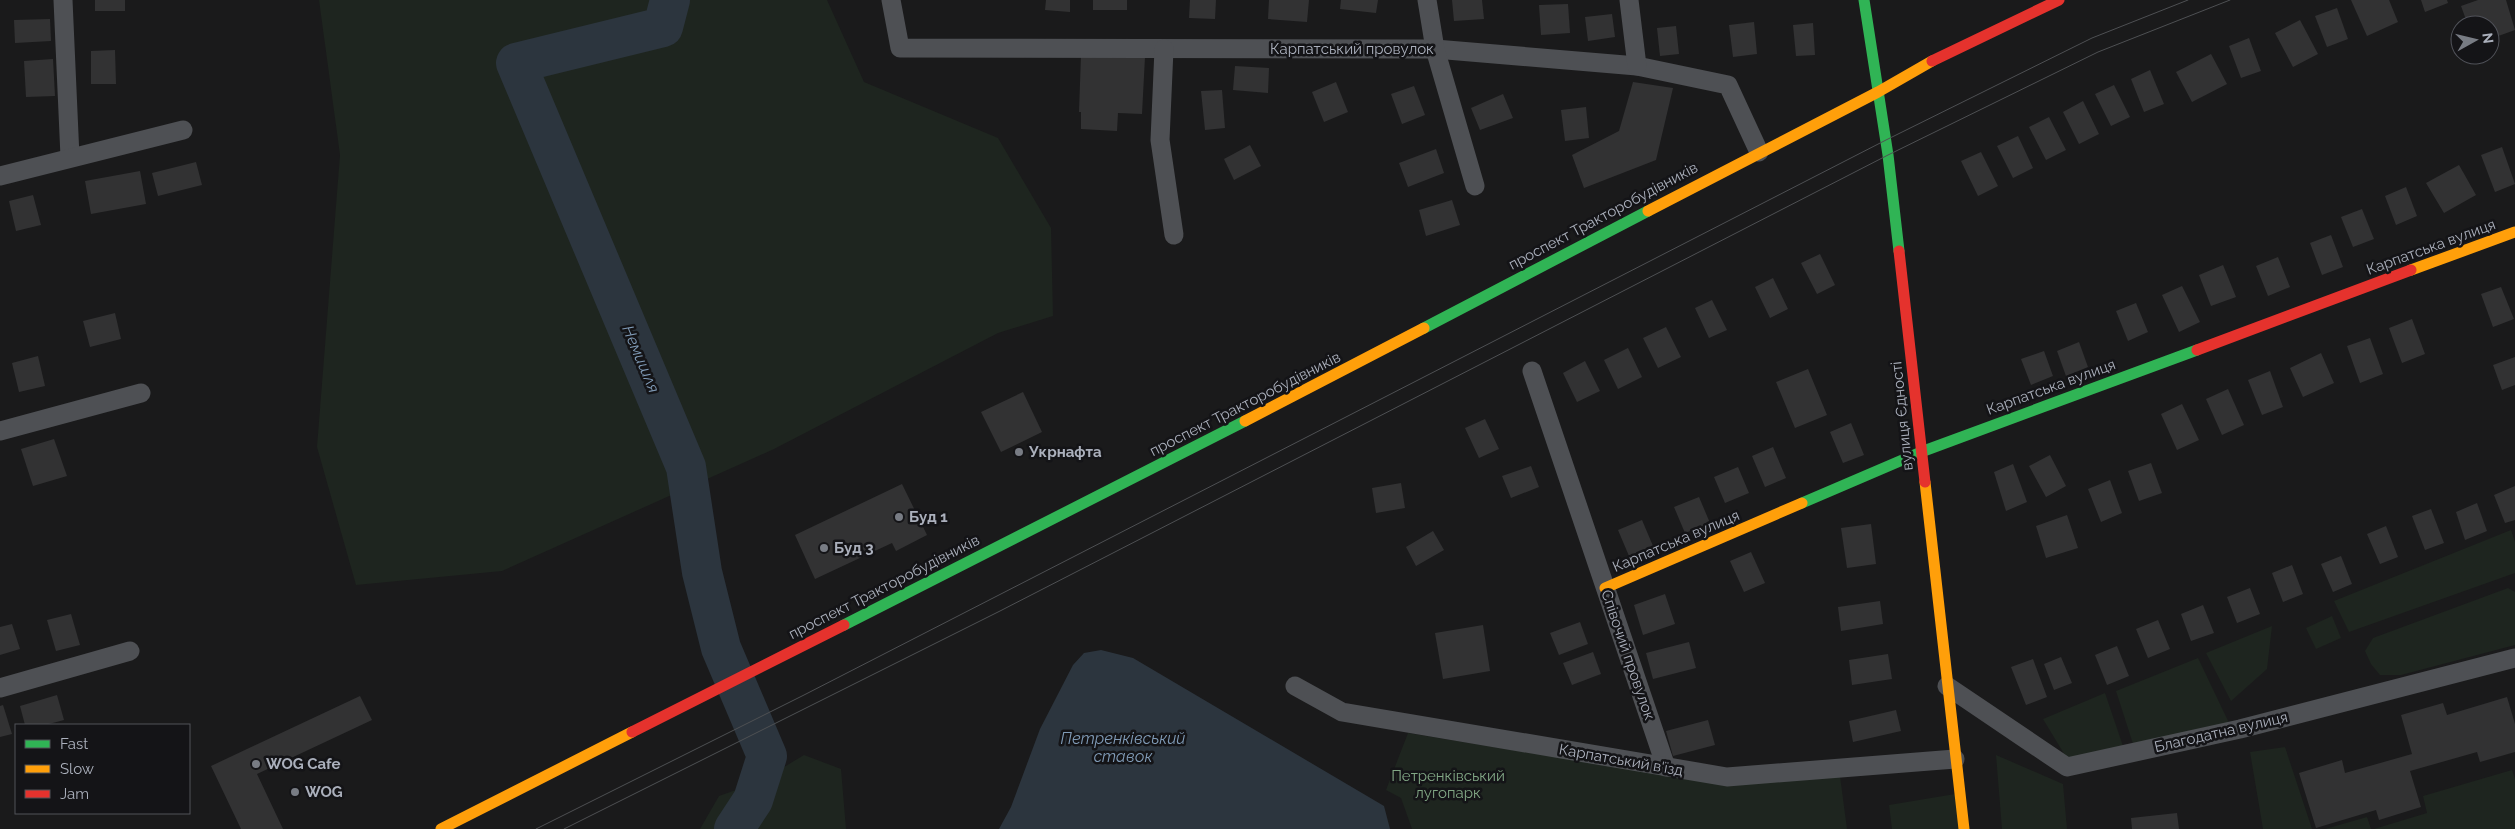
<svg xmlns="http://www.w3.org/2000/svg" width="2515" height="829" font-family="Raleway,sans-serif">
	<rect width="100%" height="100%" fill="#1a1a1b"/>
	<g fill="#1e251f">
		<polygon points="319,0 827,0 864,82 998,138 1051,228 1053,316 998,333 774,449 502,571 356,585 317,447 340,155"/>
		<polygon points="2511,530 2515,542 2515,573 2349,632 2334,601"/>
		<polygon points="2508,588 2515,592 2515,645 2401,675 2380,675 2371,664 2365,651 2373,638"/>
		<polygon points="2332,616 2341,638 2316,649 2306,628"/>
		<polygon points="2272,626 2267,669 2231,701 2206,653"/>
		<polygon points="2198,658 2230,725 2134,747 2116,691"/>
		<polygon points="2105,693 2124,749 2069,762 2043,719"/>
		<polygon points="1408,733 1703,781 1840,776 1847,829 1412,829 1401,798 1386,790"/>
		<polygon points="2285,747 2312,829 2263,829 2250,752"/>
		<polygon points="804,755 841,769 846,829 700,829 719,796 761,781"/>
		<polygon points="1996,755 2063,784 2067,829 2002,829"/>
		<polygon points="2512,770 2515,779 2515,829 2374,829 2427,813 2423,796"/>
		<polygon points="1961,793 1965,829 1892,829 1889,805"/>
		<polygon points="2367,817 2371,829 2325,829"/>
	</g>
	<polygon fill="#2c353e" points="1101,650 1133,658 1384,806 1390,829 999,829 1011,807 1040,729 1073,665 1084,653"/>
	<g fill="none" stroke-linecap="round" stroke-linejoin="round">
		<polyline stroke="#2c353e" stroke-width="40" points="670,0 663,27 516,63 686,467 702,572 721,648 767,756 753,800 734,829"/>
	</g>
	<g fill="#323233">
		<rect x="95" y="0" width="30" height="11"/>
		<polygon points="1046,0 1070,0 1070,12 1045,10"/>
		<rect x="1093" y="0" width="34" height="10"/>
		<polygon points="1190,0 1216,0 1215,19 1189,18"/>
		<polygon points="1269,0 1309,0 1307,22 1268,19"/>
		<polygon points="1341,0 1378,0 1376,13 1340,9"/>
		<polygon points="1452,0 1482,0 1484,19 1454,21"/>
		<polygon points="2351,0 2389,0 2398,22 2367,36"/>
		<polygon points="2421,0 2447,0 2448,3 2425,12"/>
		<polygon points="2478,0 2506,0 2515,30 2490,39 2490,25 2468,25 2461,6"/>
		<polygon points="1568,4 1570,33 1541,35 1539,5"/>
		<polygon points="2337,8 2348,39 2327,47 2315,16"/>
		<polygon points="1612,14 1615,37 1588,41 1585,17"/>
		<polygon points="50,19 51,41 15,43 14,20"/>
		<polygon points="2300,20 2318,54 2293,67 2275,33"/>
		<polygon points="1754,22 1757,54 1733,57 1729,25"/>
		<polygon points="1813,23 1815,55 1796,56 1793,25"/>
		<polygon points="1676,26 1679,54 1660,56 1657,28"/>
		<polygon points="2249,38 2261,71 2241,78 2229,46"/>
		<polygon points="115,50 116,84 91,84 91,51"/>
		<polygon points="2211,54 2227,84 2192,102 2176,72"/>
		<polygon points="1081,55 1145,57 1142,114 1118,113 1117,131 1081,129 1081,112 1079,112"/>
		<polygon points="53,59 55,96 26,97 24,61"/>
		<polygon points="1235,66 1269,68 1268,93 1233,90"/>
		<polygon points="2150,70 2164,104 2144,112 2131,79"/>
		<polygon points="1336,82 1348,112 1324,122 1312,92"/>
		<polygon points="1633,82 1673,88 1656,160 1584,188 1572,155 1619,131"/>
		<polygon points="2114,85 2130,117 2111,126 2095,94"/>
		<polygon points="1414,86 1425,115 1402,124 1391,94"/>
		<polygon points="1222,90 1225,128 1205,130 1201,91"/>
		<polygon points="1503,94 1513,118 1480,130 1471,108"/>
		<polygon points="2083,101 2099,134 2079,144 2063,112"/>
		<polygon points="1586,107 1589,138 1565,141 1561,110"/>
		<polygon points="2049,117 2066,150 2046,160 2029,127"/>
		<polygon points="2018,136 2033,168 2013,178 1997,146"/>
		<polygon points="1250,145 1261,166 1234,180 1224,159"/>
		<polygon points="2502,147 2515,184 2495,192 2481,155"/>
		<polygon points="1436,149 1444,173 1408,187 1399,163"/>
		<polygon points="1981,152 1998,186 1978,196 1961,161"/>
		<polygon points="196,162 202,185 158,196 152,173"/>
		<polygon points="2459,165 2476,195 2444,213 2426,183"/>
		<polygon points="140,171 146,204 91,214 85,181"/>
		<polygon points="2406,187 2417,216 2396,225 2385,196"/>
		<polygon points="33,195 41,225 16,231 9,201"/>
		<polygon points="1452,200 1460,225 1426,236 1419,210"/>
		<polygon points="2362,209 2374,239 2353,247 2341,217"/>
		<polygon points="2331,235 2343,267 2322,275 2310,243"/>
		<polygon points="1820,254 1835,285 1817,294 1801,263"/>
		<polygon points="2278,257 2290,287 2268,296 2256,266"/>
		<polygon points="2223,265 2236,297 2211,306 2199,275"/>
		<polygon points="1773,278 1788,309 1770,318 1755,287"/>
		<polygon points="2182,286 2200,322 2179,332 2162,295"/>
		<polygon points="2501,287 2514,319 2493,327 2481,294"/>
		<polygon points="1712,300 1727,330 1709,338 1695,308"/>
		<polygon points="2136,303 2148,332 2128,341 2116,311"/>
		<polygon points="115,313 121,339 90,347 83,321"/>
		<polygon points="2412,319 2425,354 2402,363 2389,328"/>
		<polygon points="1666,327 1681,357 1658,368 1643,338"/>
		<polygon points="2370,338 2383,374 2360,383 2347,346"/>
		<polygon points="2079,342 2088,367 2066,376 2057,351"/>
		<polygon points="1628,348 1642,377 1618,389 1604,360"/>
		<polygon points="2044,351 2053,376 2031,385 2021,359"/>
		<polygon points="2321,353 2334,383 2303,397 2290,368"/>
		<polygon points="38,356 45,386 19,392 12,363"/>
		<polygon points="2515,357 2515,385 2502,390 2493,365"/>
		<polygon points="1585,361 1600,391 1577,402 1563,373"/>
		<polygon points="1808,369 1827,415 1795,428 1776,382"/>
		<polygon points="2270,371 2283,407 2262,415 2248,380"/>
		<polygon points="2228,389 2244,425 2222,435 2206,399"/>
		<polygon points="1023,392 1042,432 1001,452 981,412"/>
		<polygon points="2182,404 2199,440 2177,450 2161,414"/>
		<polygon points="1485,419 1499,449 1479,458 1465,428"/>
		<polygon points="1851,423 1864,455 1843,463 1830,432"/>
		<polygon points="54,439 67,476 33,486 21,449"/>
		<polygon points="1773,447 1786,478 1765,487 1752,456"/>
		<polygon points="2050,455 2066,486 2046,497 2029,466"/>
		<polygon points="2151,463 2162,493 2139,501 2128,471"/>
		<polygon points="2013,464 2027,502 2006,511 1994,472"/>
		<polygon points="1531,466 1539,487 1511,498 1502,476"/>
		<polygon points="1738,467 1749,493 1725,503 1714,477"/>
		<polygon points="2110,480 2122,513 2101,522 2088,489"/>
		<polygon points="1401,483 1405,508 1376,513 1372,488"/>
		<polygon points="902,484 927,535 896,551 892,543 815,579 795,535"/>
		<polygon points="2515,486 2515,520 2505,523 2494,495"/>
		<polygon points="1699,497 1710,523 1685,533 1674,507"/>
		<polygon points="2477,503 2487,531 2465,540 2456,512"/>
		<polygon points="2431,509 2444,543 2425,550 2412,516"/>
		<polygon points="2067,515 2078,548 2046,558 2036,526"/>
		<polygon points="1642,520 1653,546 1629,556 1618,530"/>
		<polygon points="1871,524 1876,564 1847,568 1841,528"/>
		<polygon points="2386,526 2398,557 2380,564 2367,534"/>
		<polygon points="1433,531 1444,550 1416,566 1406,547"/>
		<polygon points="1751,552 1765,583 1744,592 1730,561"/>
		<polygon points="2341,556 2352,584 2333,592 2321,564"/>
		<polygon points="2292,565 2303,594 2283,602 2272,573"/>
		<polygon points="2250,588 2260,614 2237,623 2227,597"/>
		<polygon points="1665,594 1675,624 1643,635 1634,605"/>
		<polygon points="1880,601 1883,624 1841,631 1838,607"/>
		<polygon points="2203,605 2214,633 2191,641 2181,614"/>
		<polygon points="71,614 80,645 56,651 47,620"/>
		<polygon points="2158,620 2170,649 2148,658 2136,629"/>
		<polygon points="1580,622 1588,644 1559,655 1550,633"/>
		<polygon points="12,624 20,649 0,655 0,627"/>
		<polygon points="1483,625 1490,671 1443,679 1435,633"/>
		<polygon points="1689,642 1696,668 1653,679 1646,653"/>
		<polygon points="2117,646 2129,676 2107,685 2095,655"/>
		<polygon points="1593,652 1601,674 1572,685 1563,663"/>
		<polygon points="1888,654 1892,679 1852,685 1849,660"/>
		<polygon points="2061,657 2072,683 2054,690 2044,664"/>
		<polygon points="2033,659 2047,697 2026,705 2011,667"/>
		<polygon points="57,695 64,720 45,725 25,725 20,706"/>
		<polygon points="360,696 372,720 257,774 283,829 241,829 211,766"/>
		<polygon points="2507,697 2515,724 2515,752 2480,762 2477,752 2410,771 2421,807 2379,820 2376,810 2316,828 2299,773 2342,760 2345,773 2412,754 2401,715 2443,703 2447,715"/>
		<polygon points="3,705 12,734 0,737 0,706"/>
		<polygon points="1896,710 1901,731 1853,742 1849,721"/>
		<polygon points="1708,720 1715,745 1673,756 1666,731"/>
		<polygon points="2177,813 2179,829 2132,829 2131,818"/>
	</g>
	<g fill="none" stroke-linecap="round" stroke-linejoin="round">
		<g stroke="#4e5054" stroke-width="19">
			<polyline points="63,0 70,157"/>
			<polyline points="891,0 900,48 1435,49 1637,66 1728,85 1759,152"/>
			<polyline points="1427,0 1435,49 1475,186"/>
			<polyline points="1629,0 1637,66"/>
			<polyline points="1164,49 1160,140 1174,235"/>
			<polyline points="0,176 183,130"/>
			<polyline points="1532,371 1666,767"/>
			<polyline points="0,431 141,393"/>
			<polyline points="1295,686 1342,712 1727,777 1955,759"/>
			<polyline points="1947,686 2067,767 2240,729 2515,658"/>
			<polyline points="0,688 130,651"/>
		</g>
		<g stroke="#30b455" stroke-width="11">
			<polyline points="1864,0 1888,155 1899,251"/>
			<polyline points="1424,328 1648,211"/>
			<polyline points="1802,503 1921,452 2197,350"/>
			<polyline points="844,625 1245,421"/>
		</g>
		<g stroke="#ff9f0a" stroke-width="11">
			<polyline points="1648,211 1878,92 1932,61"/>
			<polyline points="2411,270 2515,232"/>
			<polyline points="1245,421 1424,328"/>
			<polyline points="1925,482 1964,829"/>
			<polyline points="1605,588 1802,503"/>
			<polyline points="441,829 632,732"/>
		</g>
		<g stroke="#e5322d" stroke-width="11">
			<polyline points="1932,61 2059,0"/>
			<polyline points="1899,251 1925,482"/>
			<polyline points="2197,350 2411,270"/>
			<polyline points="632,732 844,625"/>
		</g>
		<g stroke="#4e5053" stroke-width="1">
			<polyline points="536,829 804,695 1886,140 2092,38 2188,0"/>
			<polyline points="564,829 1000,611 1888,155 2098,52 2230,0"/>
		</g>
	</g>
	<g fill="#787c84" stroke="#141417" stroke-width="2">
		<circle cx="1019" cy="452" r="5"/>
		<circle cx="899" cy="517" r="5"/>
		<circle cx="824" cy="548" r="5"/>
		<circle cx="256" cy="764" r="5"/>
		<circle cx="295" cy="792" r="5"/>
	</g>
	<g text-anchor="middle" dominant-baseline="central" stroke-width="5" stroke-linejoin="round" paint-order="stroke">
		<g font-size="15" fill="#abb0bc" stroke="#141417">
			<text x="1352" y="49">Карпатський провулок</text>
			<text transform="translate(1603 216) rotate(-28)">проспект Тракторобудівників</text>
			<text transform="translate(2431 247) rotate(-20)">Карпатська вулиця</text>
			<text transform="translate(2051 387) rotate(-20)">Карпатська вулиця</text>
			<text transform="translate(1245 404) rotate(-27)">проспект Тракторобудівників</text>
			<text transform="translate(1902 416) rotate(-96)">вулиця Єдності</text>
			<text transform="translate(1676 541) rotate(-23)">Карпатська вулиця</text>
			<text transform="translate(884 587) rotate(-27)">проспект Тракторобудівників</text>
			<text transform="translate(1628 655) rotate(71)">Співочий провулок</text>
			<text transform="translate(2221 732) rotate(-13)">Благодатна вулиця</text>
			<text transform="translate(1621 760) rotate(10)">Карпатський в'їзд</text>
		</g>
		<g font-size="15" font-weight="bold" fill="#abb0bc" stroke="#141417" text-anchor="start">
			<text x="1029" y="452">Укрнафта</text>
			<text x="909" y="517">Буд 1</text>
			<text x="834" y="548">Буд 3</text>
			<text x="266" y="764">WOG Cafe</text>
			<text x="305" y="792">WOG</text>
		</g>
		<g font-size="15" fill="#82a785" stroke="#141417">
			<text x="1448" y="776">Петренківський<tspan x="1448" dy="17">лугопарк</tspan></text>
		</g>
		<g font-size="16" font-style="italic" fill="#819cb8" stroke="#141417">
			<text transform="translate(641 359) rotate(67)">Немишля</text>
			<text x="1123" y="738">Петренківський<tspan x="1123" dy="18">ставок</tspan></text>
		</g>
	</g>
	<rect x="15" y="724" width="175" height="90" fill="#141417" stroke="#505259"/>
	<rect x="25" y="740" width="25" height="8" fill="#30b455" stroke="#505259"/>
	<text x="60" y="749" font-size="15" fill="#abb0bc">Fast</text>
	<rect x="25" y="765" width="25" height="8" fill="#ff9f0a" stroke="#505259"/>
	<text x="60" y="774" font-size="15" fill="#abb0bc">Slow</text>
	<rect x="25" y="790" width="25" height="8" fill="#e5322d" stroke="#505259"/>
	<text x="60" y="799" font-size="15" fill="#abb0bc">Jam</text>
	<g transform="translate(2475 40) rotate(82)"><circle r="24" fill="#141417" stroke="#505259"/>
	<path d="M0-4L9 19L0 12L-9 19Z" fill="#787c84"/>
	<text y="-8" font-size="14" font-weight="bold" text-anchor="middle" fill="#abb0bc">N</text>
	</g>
</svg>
